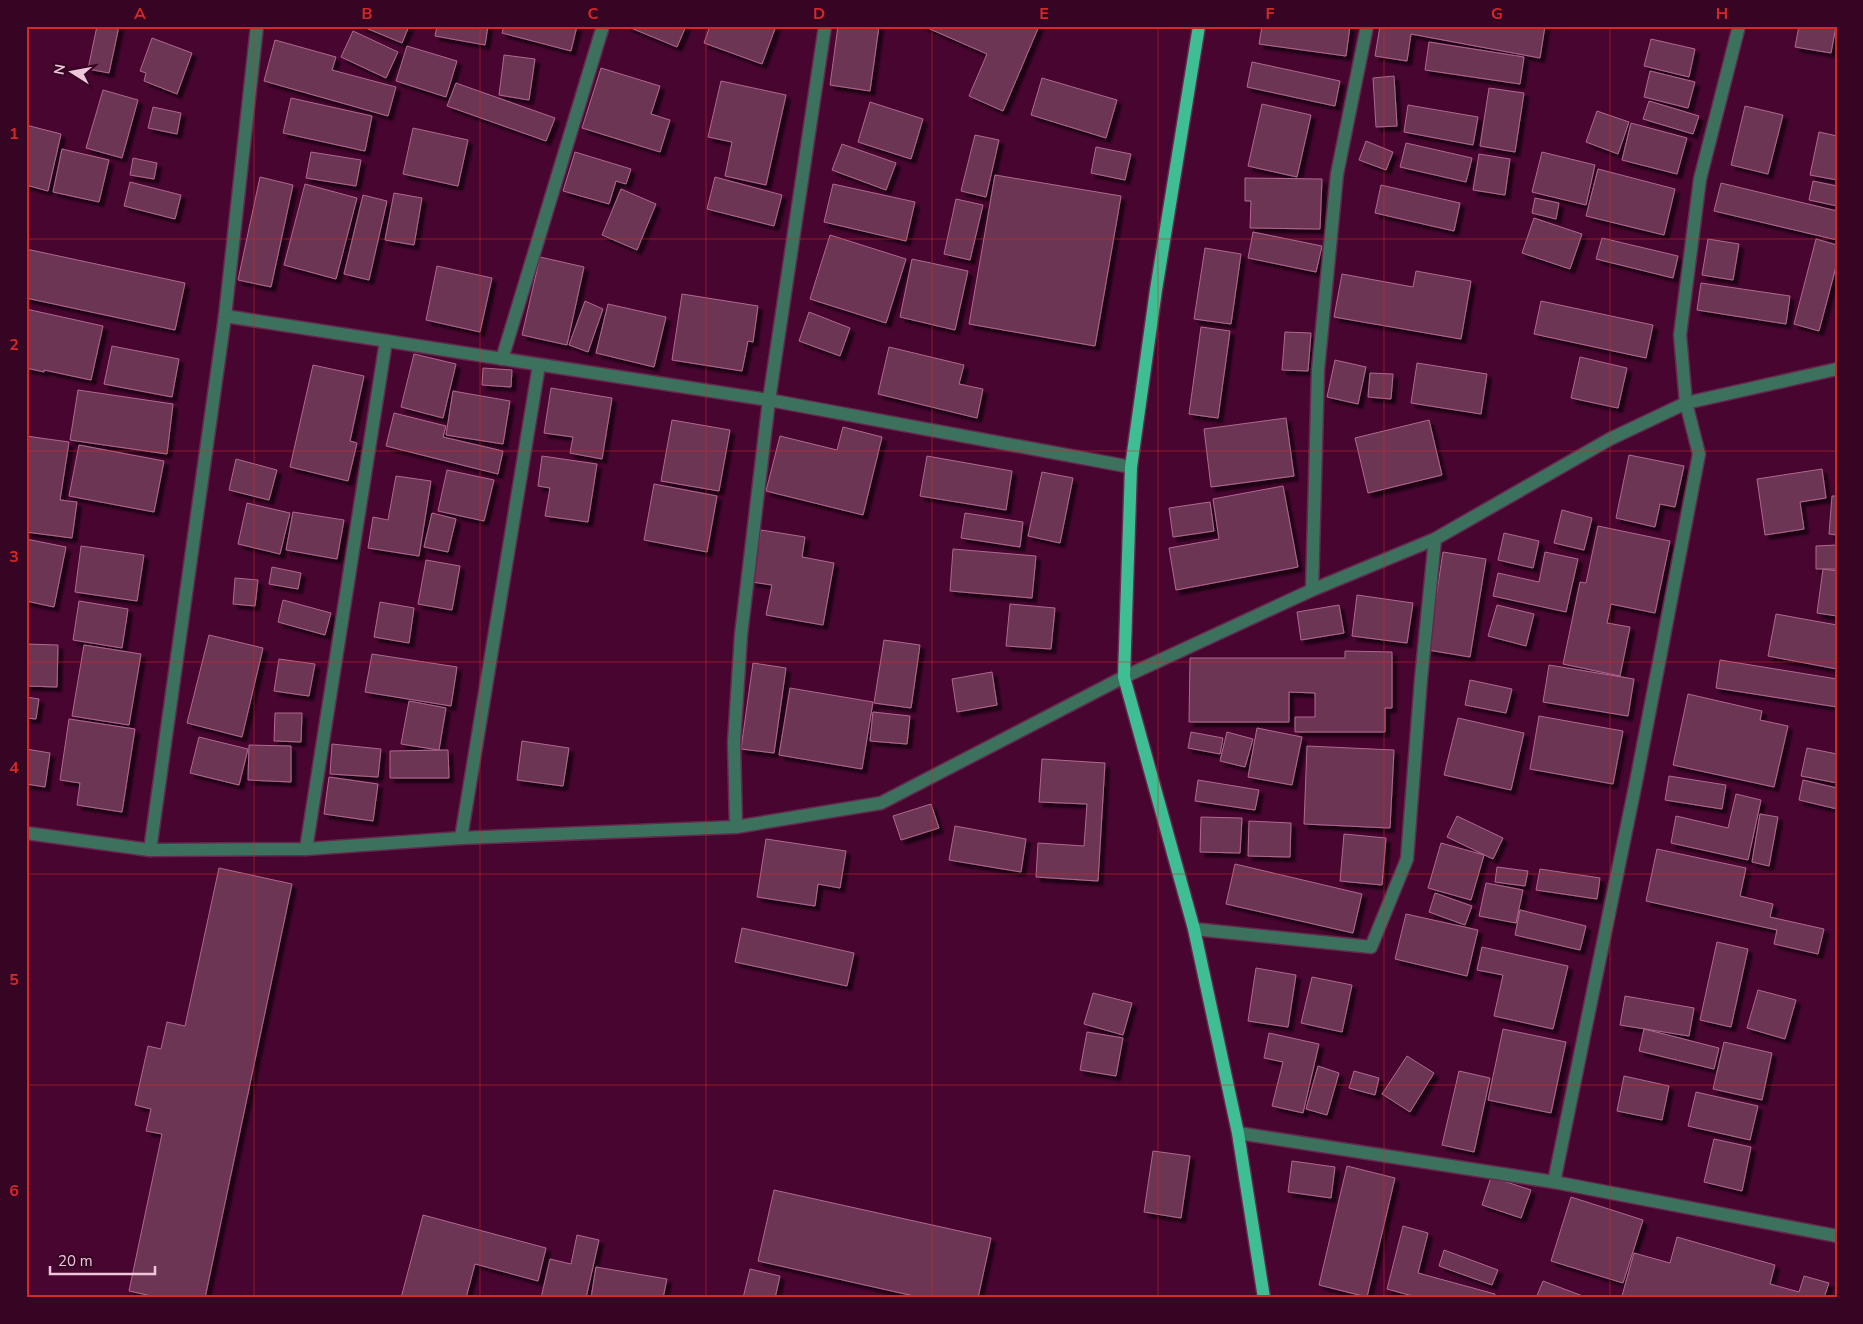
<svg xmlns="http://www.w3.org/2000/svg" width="1863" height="1324" font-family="'Nunito Sans',sans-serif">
	<defs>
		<filter id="shadow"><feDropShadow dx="4.5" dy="4.5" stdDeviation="1" flood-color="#0009"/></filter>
	</defs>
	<rect width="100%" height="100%" fill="#470530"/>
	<g fill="#6c3453" stroke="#b16890" filter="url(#shadow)">
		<polygon points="97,26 119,26 109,73 88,69"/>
		<polygon points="361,26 409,26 402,43"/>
		<polygon points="437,26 488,26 485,45 435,36"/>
		<polygon points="504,26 577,26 571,51 502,33"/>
		<polygon points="626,26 686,26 677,47"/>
		<polygon points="710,26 776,26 762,64 704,43"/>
		<polygon points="838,26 879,26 870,91 830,85"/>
		<polygon points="923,26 1039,26 1003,111 969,96 987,54"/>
		<polygon points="1262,26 1350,26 1346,56 1259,44"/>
		<polygon points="1380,26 1545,26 1540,58 1411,34 1407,61 1375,56"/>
		<polygon points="1799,26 1836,26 1831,53 1795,47"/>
		<polygon points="353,31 398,52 386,78 341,57"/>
		<polygon points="152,38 192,53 177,94 144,81 146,73 140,71"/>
		<polygon points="1651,39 1695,49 1689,77 1644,66"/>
		<polygon points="275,40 336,57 332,70 396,87 388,116 264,81"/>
		<polygon points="1429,42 1524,57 1520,84 1425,70"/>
		<polygon points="407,46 457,61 446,97 396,81"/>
		<polygon points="504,55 535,59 529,100 499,95"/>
		<polygon points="1252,62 1340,81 1335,106 1247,87"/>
		<polygon points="601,68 660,86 651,114 670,120 660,152 582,128"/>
		<polygon points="1650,71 1695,82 1688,108 1644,97"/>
		<polygon points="1394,76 1397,126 1376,127 1373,78"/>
		<polygon points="1042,78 1117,100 1106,138 1031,115"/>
		<polygon points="721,81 786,95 766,185 725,176 732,142 708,137"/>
		<polygon points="456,83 555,118 546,141 447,106"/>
		<polygon points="1489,88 1524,93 1515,152 1480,146"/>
		<polygon points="103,90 138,100 122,158 86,148"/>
		<polygon points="291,98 372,116 365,151 283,133"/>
		<polygon points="1649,101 1699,116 1693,134 1643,119"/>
		<polygon points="870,102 923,119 911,159 858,142"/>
		<polygon points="1262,104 1311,115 1297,177 1248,166"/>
		<polygon points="1408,105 1478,117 1473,145 1404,132"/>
		<polygon points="1745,106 1783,115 1768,174 1731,165"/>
		<polygon points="153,107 181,113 177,134 148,128"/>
		<polygon points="1597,111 1629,122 1618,154 1586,142"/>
		<polygon points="1631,123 1687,138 1677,174 1622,160"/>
		<polygon points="26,125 61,134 48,191 26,185"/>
		<polygon points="413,128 468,140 458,186 403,174"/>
		<polygon points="1819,132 1837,136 1837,180 1810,175"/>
		<polygon points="975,135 999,140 986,197 961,191"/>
		<polygon points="1366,141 1393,152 1386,170 1359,160"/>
		<polygon points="1406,143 1472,158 1466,182 1400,167"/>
		<polygon points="842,144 896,163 886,190 832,170"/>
		<polygon points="1096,147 1131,154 1125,180 1091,173"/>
		<polygon points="62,149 109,160 99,202 53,192"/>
		<polygon points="311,152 361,160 356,186 306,178"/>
		<polygon points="575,152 631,169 626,184 616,181 609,204 563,191"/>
		<polygon points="1542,152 1595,165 1586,205 1532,192"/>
		<polygon points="1479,154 1510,159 1505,195 1473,190"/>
		<polygon points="133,158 157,163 154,179 130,175"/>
		<polygon points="1598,169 1675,189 1664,235 1586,216"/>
		<polygon points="995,175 1121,196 1095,346 969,324"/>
		<polygon points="260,177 293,185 271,287 238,280"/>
		<polygon points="715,177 782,195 774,226 707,209"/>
		<polygon points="1245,178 1322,179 1320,229 1250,228 1251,201 1245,201"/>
		<polygon points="1813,181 1837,186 1837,206 1809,200"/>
		<polygon points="130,182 181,195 175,219 124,206"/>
		<polygon points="1721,183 1837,211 1837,240 1714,211"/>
		<polygon points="305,184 357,198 336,279 284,265"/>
		<polygon points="833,184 915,202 906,241 824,222"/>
		<polygon points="1381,185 1460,203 1454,231 1375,213"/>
		<polygon points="621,189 656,204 637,250 602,235"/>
		<polygon points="394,193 422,198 414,245 385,240"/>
		<polygon points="363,195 387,201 369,280 344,274"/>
		<polygon points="1535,198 1559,203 1556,219 1532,213"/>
		<polygon points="956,199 983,205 970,260 944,254"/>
		<polygon points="1534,218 1582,234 1570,269 1522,253"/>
		<polygon points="1253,232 1322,246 1316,272 1248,258"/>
		<polygon points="830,235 906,259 886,323 810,299"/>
		<polygon points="1602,238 1678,256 1673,278 1596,259"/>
		<polygon points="1708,239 1739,244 1733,280 1702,275"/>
		<polygon points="1816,239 1837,245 1837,263 1819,331 1794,324"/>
		<polygon points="1205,248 1241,254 1231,324 1194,319"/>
		<polygon points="26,249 185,283 175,330 26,298"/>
		<polygon points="540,257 584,267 567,345 522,335"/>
		<polygon points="912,259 968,271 955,330 900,317"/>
		<polygon points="437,266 492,278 480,332 426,320"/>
		<polygon points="1416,271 1471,281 1461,339 1334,317 1342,274 1413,287"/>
		<polygon points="1701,283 1790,296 1786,324 1697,310"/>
		<polygon points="682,294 758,306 753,342 748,341 742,371 672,360"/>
		<polygon points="585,301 603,309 588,352 569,345"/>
		<polygon points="1541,301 1653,325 1646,358 1534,334"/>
		<polygon points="608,304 666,317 654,367 596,353"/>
		<polygon points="26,309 103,326 91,380 44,370 44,372 26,368"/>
		<polygon points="809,312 850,328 840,356 799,341"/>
		<polygon points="1201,327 1230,331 1218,418 1189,414"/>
		<polygon points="1285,332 1311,333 1308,371 1282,370"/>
		<polygon points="112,346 179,359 172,397 104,384"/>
		<polygon points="889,347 964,365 959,384 983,389 977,418 878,394"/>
		<polygon points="414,354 456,364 443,418 401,407"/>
		<polygon points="1580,357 1627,368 1618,408 1571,398"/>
		<polygon points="1335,360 1366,367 1358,404 1327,397"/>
		<polygon points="1417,363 1487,374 1481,414 1411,403"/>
		<polygon points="313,365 364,376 350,441 357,443 348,481 290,467"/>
		<polygon points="483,368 512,370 511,387 482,385"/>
		<polygon points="1370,373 1393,374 1391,399 1368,397"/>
		<polygon points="551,388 612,398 602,459 570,453 573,437 544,433"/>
		<polygon points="78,390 173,404 167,454 70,440"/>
		<polygon points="453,391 510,401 503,444 446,435"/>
		<polygon points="394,413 446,426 443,437 503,451 498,474 386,446"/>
		<polygon points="1286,418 1294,476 1211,487 1204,429"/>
		<polygon points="672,420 730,430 719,491 661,481"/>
		<polygon points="1429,420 1442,475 1368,493 1355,438"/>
		<polygon points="843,427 882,437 863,515 766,491 780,436 837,450"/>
		<polygon points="26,436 69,442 60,500 77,502 72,538 26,532"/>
		<polygon points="79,445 164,461 154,512 69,496"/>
		<polygon points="1629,455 1684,466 1675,507 1660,504 1655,527 1616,518"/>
		<polygon points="542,456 597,464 588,522 545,516 550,488 538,486"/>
		<polygon points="927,456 1012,471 1006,510 920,496"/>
		<polygon points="236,459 277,470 269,500 229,490"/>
		<polygon points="1822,469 1826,498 1800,502 1804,529 1765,535 1757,479"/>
		<polygon points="447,470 494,480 484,521 438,511"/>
		<polygon points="1042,472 1073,478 1060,543 1028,536"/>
		<polygon points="396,476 431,481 419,556 368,548 373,517 388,520"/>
		<polygon points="654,484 717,496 707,552 644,540"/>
		<polygon points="1283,486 1298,567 1176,590 1169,548 1219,539 1213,499"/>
		<polygon points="1832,496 1837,496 1837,535 1829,534"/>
		<polygon points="1210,502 1214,531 1173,537 1169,508"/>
		<polygon points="247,503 290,513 280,554 238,544"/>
		<polygon points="1562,510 1592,518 1584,550 1554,543"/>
		<polygon points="293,512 344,520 337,559 286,550"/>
		<polygon points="432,513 456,519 448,552 424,547"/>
		<polygon points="965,513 1023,522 1020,547 961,538"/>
		<polygon points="1598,526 1670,541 1655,613 1611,604 1607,623 1630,627 1620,676 1563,664 1580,582 1586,583"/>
		<polygon points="761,530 805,537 802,557 834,563 823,625 766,615 772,585 752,582"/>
		<polygon points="1504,533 1539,541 1533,568 1498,560"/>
		<polygon points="26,539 66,547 54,607 26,601"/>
		<polygon points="1837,545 1837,569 1816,569 1816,546"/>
		<polygon points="81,546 144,555 137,601 75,592"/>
		<polygon points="953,549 1036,556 1032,598 950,591"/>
		<polygon points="1443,552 1486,559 1470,657 1428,650"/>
		<polygon points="1545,552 1578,559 1566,612 1493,596 1498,573 1539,582"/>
		<polygon points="426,560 460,566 452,610 418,604"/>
		<polygon points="272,567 301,573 298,589 269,584"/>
		<polygon points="1823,569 1837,571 1837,616 1817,613"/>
		<polygon points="235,578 258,580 255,606 233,604"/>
		<polygon points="1357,595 1413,603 1407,643 1352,636"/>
		<polygon points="283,600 331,613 325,635 278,622"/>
		<polygon points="79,601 128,609 122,648 73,640"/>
		<polygon points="380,602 414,608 409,643 374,637"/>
		<polygon points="1010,604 1055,608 1051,649 1006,646"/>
		<polygon points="1339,605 1344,633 1301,640 1297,612"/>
		<polygon points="1497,605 1534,614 1526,646 1488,636"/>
		<polygon points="1776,614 1837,625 1837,669 1768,656"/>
		<polygon points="209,635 263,648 242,737 187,723"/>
		<polygon points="884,640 920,645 911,708 874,703"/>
		<polygon points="26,644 58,645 57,687 26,686"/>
		<polygon points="84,645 141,654 129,725 72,716"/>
		<polygon points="1345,651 1392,652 1392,708 1385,708 1385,732 1295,732 1295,717 1315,717 1315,693 1289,692 1289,722 1189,722 1190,658 1345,658"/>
		<polygon points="372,654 457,667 451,706 365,692"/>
		<polygon points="279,659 315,664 309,696 274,691"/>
		<polygon points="1720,660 1837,679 1837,707 1716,688"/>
		<polygon points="753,663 786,668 774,753 741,749"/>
		<polygon points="1549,665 1634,679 1628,716 1543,702"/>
		<polygon points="992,672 997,705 957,712 952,679"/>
		<polygon points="1470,680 1512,689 1506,713 1465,705"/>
		<polygon points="790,688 873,702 862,769 779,755"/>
		<polygon points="1688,694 1762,711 1760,720 1788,726 1774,787 1673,765"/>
		<polygon points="26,697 39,699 36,719 26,718"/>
		<polygon points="409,701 446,708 439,750 401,744"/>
		<polygon points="873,712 910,716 907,744 870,741"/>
		<polygon points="275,713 302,713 301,742 274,741"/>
		<polygon points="1539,716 1623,731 1613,784 1530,769"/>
		<polygon points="1458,718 1524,733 1511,790 1444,775"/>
		<polygon points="69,719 135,729 122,812 77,805 80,783 60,780"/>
		<polygon points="1257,728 1302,737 1292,785 1248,777"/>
		<polygon points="1191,732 1223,738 1220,754 1188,748"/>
		<polygon points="1227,732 1253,739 1245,767 1220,761"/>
		<polygon points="199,737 248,749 239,785 190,773"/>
		<polygon points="522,741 569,748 563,786 517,780"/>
		<polygon points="332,744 381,749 378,777 330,774"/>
		<polygon points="249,745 291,746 291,782 248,780"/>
		<polygon points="1307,746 1394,750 1390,828 1304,824"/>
		<polygon points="1807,748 1837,754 1837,783 1801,776"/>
		<polygon points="26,749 50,753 45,787 26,784"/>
		<polygon points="448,750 449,778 390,778 390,751"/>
		<polygon points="1042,759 1105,763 1098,881 1036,877 1038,843 1084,846 1087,804 1039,802"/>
		<polygon points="1669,776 1726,785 1722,809 1665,800"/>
		<polygon points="329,777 378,784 373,821 324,814"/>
		<polygon points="1198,780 1259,790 1255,810 1195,801"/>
		<polygon points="1803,780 1837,788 1837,809 1799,800"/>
		<polygon points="1736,794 1761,800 1748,860 1671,843 1676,816 1728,828"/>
		<polygon points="931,804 939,828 901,840 893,816"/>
		<polygon points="1760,814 1778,817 1769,866 1752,862"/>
		<polygon points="1457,816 1503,838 1493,859 1447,837"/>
		<polygon points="1201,817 1242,818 1240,853 1200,852"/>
		<polygon points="1249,821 1291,823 1290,857 1248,856"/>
		<polygon points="955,826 1026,839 1021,872 949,860"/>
		<polygon points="1344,834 1386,838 1382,885 1340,881"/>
		<polygon points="766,839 846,851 840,888 818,884 815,906 757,897"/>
		<polygon points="1441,843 1484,855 1471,900 1428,888"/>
		<polygon points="1657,849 1746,868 1740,896 1773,904 1770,917 1824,929 1818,954 1774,944 1777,930 1646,901"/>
		<polygon points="1235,864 1362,894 1353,933 1226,904"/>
		<polygon points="1497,867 1528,871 1525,886 1495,882"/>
		<polygon points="219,868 292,884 205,1298 161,1298 129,1291 162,1134 146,1131 151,1109 135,1105 148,1046 161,1049 167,1022 185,1026"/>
		<polygon points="1540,869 1600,878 1597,899 1536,890"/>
		<polygon points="1486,883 1523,890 1516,923 1479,916"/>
		<polygon points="1435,893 1472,906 1465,925 1429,912"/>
		<polygon points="1520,910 1586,926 1580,950 1515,935"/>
		<polygon points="1406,914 1478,930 1467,976 1395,959"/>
		<polygon points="742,928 854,953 847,986 735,962"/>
		<polygon points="1717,942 1748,949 1731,1027 1700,1020"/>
		<polygon points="1482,947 1568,966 1553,1029 1494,1016 1503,975 1477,970"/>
		<polygon points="1256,968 1296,975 1288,1027 1248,1021"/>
		<polygon points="1312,977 1352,985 1342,1032 1301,1023"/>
		<polygon points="1758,990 1796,1000 1785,1039 1747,1028"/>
		<polygon points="1093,993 1132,1003 1123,1035 1084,1024"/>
		<polygon points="1625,996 1694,1008 1689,1036 1620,1025"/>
		<polygon points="1503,1029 1566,1042 1551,1113 1488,1100"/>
		<polygon points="1644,1029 1719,1048 1714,1069 1639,1051"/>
		<polygon points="1087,1032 1123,1038 1116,1076 1080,1070"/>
		<polygon points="1269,1033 1319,1044 1303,1113 1272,1106 1283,1062 1264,1058"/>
		<polygon points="1724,1042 1772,1053 1762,1100 1713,1089"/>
		<polygon points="1407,1056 1434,1073 1410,1112 1382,1094"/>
		<polygon points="1318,1066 1339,1073 1327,1115 1306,1109"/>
		<polygon points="1354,1071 1379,1078 1375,1095 1349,1088"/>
		<polygon points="1459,1071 1490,1078 1474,1152 1442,1145"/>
		<polygon points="1624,1076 1669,1086 1662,1120 1617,1111"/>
		<polygon points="1696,1092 1758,1106 1750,1140 1688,1126"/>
		<polygon points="1714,1139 1751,1147 1742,1191 1704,1182"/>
		<polygon points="1153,1151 1190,1156 1181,1218 1144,1212"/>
		<polygon points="1292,1161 1335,1167 1331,1198 1288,1192"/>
		<polygon points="1347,1166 1395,1178 1367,1297 1319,1285"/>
		<polygon points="1491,1177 1531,1190 1521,1218 1482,1205"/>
		<polygon points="774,1190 991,1238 978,1298 923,1298 758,1261"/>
		<polygon points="1571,1197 1643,1220 1623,1283 1551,1261"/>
		<polygon points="423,1215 546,1248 538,1281 475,1264 466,1298 401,1298"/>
		<polygon points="1403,1226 1428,1233 1418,1273 1495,1294 1494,1298 1420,1298 1387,1289"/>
		<polygon points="577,1235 599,1240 586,1298 541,1298 550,1259 571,1264"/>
		<polygon points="1677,1237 1775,1265 1770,1284 1799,1292 1804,1276 1829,1283 1824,1298 1630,1298 1622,1296 1634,1253 1670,1263"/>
		<polygon points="1444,1250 1498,1270 1492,1285 1439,1266"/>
		<polygon points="596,1267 667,1279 663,1298 591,1298"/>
		<polygon points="750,1269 780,1276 775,1298 743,1298"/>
		<polygon points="1543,1281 1588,1298 1536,1298"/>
	</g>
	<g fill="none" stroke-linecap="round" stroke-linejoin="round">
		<g stroke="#65284e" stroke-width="15">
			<g id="minor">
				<polyline points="225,316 257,26"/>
				<polyline points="502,359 603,26"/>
				<polyline points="1312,590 1318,370 1337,174 1367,26"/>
				<polyline points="736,827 734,742 741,635 769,400 825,26"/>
				<polyline points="26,833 150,850 306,849 461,838 736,827 881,803 1124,677 1312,590 1435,539 1610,439 1686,403 1837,369"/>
				<polyline points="461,838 539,365"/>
				<polyline points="306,849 386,341"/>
				<polyline points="150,850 225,316 769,400 1131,467"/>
				<polyline points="1194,929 1371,947 1407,859 1421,679 1435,539"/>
				<polyline points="1238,1133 1554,1182 1837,1236"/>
				<polyline points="1554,1182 1636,782 1699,454 1686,403 1680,335 1700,179 1739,26"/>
			</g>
		</g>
		<g stroke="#65284e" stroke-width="15">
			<polyline id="major" points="1199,26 1156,290 1131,467 1124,677 1194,929 1238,1133 1264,1298"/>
		</g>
		<use href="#minor" stroke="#3c725d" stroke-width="12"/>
		<use href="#major" stroke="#40be93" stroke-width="12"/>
	</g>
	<path fill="none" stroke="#d62828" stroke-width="1" stroke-opacity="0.55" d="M 254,26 L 254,1298M 480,26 L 480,1298M 706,26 L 706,1298M 932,26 L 932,1298M 1158,26 L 1158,1298M 1384,26 L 1384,1298M 1610,26 L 1610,1298M 26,239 L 1837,239M 26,451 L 1837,451M 26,662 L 1837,662M 26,874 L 1837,874M 26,1085 L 1837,1085"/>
	<rect width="1863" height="1324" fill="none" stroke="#360524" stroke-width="55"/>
	<g transform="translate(72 72) rotate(281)" stroke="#360524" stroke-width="4" paint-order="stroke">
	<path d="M0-4L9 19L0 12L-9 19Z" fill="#eec5d9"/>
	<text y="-8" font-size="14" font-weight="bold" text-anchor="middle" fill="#eec5d9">N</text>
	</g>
	<path d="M50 1266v8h105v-8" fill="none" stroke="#eec5d9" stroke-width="2.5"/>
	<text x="58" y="1266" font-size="15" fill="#eec5d9" stroke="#360524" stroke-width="4" paint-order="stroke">20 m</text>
	<rect x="28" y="28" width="1808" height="1268" fill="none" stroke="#d62828" stroke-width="2"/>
	<g font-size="16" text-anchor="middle" font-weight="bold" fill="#d62828">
		<text x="140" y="19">A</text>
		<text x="367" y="19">B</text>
		<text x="593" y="19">C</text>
		<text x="819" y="19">D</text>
		<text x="1044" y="19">E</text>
		<text x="1270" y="19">F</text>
		<text x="1497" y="19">G</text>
		<text x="1722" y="19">H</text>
		<text x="14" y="139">1</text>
		<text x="14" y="350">2</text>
		<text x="14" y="562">3</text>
		<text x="14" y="773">4</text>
		<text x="14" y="985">5</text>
		<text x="14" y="1196">6</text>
	</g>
</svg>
